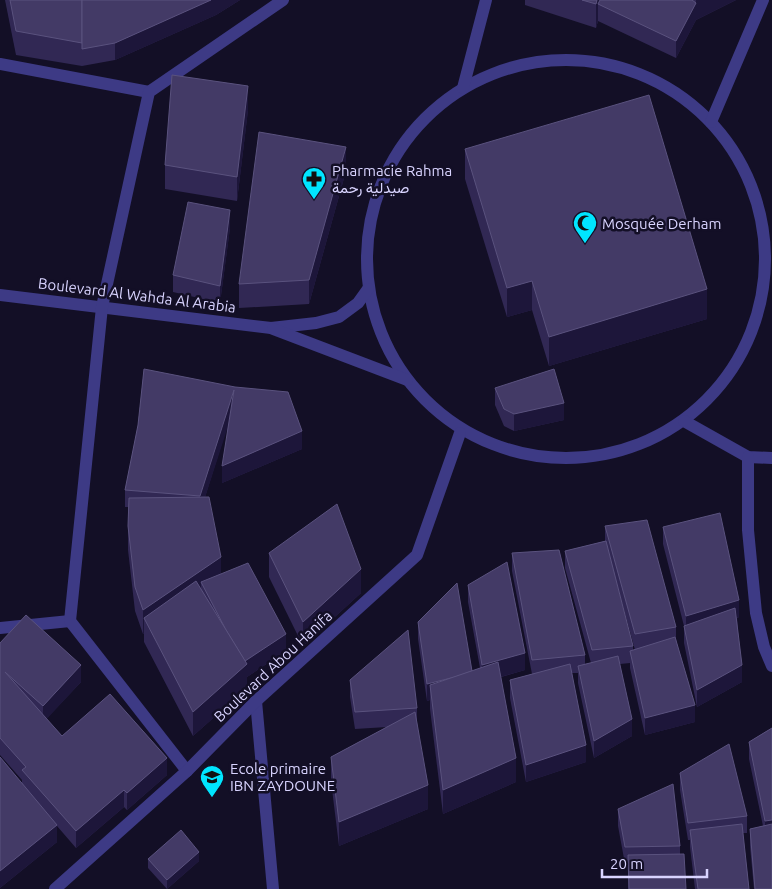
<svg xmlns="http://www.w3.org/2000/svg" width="772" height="889" font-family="Ubuntu,Vazirmatn,sans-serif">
	<rect width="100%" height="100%" fill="#130f26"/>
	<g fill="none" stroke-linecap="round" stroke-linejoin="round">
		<g stroke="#3d3a85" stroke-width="12">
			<circle cx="566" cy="259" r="199"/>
			<polyline points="0,64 149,92"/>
			<polyline points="463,88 486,0"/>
			<polyline points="711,122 763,0"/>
			<polyline points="0,295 271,328 316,323 339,317 358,303 368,289"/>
			<polyline points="273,329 407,380"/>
			<polyline points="684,421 748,457 772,458"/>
			<polyline points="748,457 748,530 756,613 764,647 772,666"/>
			<polyline points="0,628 70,621"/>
			<polyline points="256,701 273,889"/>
			<polyline points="187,771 70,621 102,307 149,92 283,0"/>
			<polyline points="55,889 187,771 256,701 417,555 460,433"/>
		</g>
	</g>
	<g fill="#312854" fill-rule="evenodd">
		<polygon points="5,0 240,0 216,15 115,60 82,66 16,55"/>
		<polygon points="525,0 736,0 696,20 676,58 598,21 596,28 525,5"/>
		<polygon points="248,110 237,201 165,189 165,165"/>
		<polygon points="465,149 707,319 549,366 532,310 507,317 465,179"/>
		<polygon points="346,171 309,304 239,308 239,284"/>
		<polygon points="230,228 220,303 173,292 173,275"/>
		<polygon points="144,369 302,449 222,483 228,424 205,497 221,574 286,651 247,677 247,688 193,736 144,642 144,633 143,634 135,611 128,550 128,507 125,507 125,490 138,425"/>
		<polygon points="495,388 564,420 514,431 504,426 495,405"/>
		<path d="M 605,526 L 676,627 L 676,639 L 695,722 L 645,735 L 630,668 L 630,663 L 620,664 L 632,736 L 594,758 L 578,683 L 578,673 L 572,673 L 586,762 L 526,782 L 510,698 L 510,680 L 532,674 L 512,571 L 512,553 L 585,655 L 585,664 L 591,663 L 565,568 L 565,551 L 605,541 ZM 616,581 L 635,650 L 633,650 L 633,646 Z"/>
		<polygon points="663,527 739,617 737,618 742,682 697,707 684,643 684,626 663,544"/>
		<polygon points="269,553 361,593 303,646 269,577"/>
		<polygon points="468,585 525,670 501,677 516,782 443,814 430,709 430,700 427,701 418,639 418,622 472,671 480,668 468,602"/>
		<polygon points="0,643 81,682 46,719 62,736 167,775 127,810 124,807 76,848 57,826 57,842 0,888 0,757 22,784 22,780 0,755"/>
		<polygon points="350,680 417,708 417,722 428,809 339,846 331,781 331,757 387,727 355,729 350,697"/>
		<polygon points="772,728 772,889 754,889 750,846 750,829 763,826 749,759 749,742"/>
		<polygon points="680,773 747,816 747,833 743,833 749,889 695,889 690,847 690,840 688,840 680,790"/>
		<polygon points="618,809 680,846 680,854 686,889 628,889 628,864 625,864 618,826"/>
		<polygon points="148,859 199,861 167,889 148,868"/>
	</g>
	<g fill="#1d163a">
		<polygon points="211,0 216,0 216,15 115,60 115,43"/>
		<polygon points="216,0 240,0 216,15"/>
		<polygon points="597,0 606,0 598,4 598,21 596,28 596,4"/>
		<polygon points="696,0 736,0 696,20 676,58 676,41 696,3"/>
		<polygon points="248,86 248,110 237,201 237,177"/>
		<polygon points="346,147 346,171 309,304 309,280"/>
		<polygon points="230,210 230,228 220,303 220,286"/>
		<polygon points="532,281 532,310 507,317 507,288"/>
		<polygon points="707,289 707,319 549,366 549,337"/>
		<polygon points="234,390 234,408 200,513 200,496"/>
		<polygon points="564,403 564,420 514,431 514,414"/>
		<polygon points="302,431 302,449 222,483 222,466"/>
		<polygon points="221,557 221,581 201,582 201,594 144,618 144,633 143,634 143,610"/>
		<polygon points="361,569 361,593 303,646 303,622"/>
		<polygon points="739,600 739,617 686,633 686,616"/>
		<polygon points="286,634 286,651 247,677 247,688 193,736 193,712 243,663"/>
		<polygon points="525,653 525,670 482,682 482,665"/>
		<polygon points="81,665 81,682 43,723 43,706"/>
		<polygon points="742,665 742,682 697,707 697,690"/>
		<polygon points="472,672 430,685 430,700 427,701 427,684"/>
		<polygon points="695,705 695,722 645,735 645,718"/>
		<polygon points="632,719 632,736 594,758 594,741"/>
		<polygon points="586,745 586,762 526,782 526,765"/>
		<polygon points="167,758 167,775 127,810 127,793"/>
		<polygon points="516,758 516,782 443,814 443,790"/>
		<polygon points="428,785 428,809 339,846 339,822"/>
		<polygon points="124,790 124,807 76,848 76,831"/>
		<polygon points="772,820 772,837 765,838 765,821"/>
		<polygon points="57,825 57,842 0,888 0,871"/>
		<polygon points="199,852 199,861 167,889 167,880"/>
	</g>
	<g fill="#433a66" stroke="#5a527e">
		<polygon points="10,0 82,0 82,43 16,31"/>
		<polygon points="82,0 211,0 115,43 82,49"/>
		<polygon points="582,0 597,0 596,4"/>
		<polygon points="600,0 692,0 696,3 676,41 598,4"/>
		<polygon points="172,75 248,86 237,177 165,165"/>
		<polygon points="649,95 707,289 549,337 532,281 507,288 465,149"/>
		<polygon points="259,132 346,147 309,280 239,284"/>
		<polygon points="188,202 230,210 220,286 173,275"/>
		<polygon points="144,369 235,387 288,392 302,431 222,466 234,390 200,496 125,490 138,425"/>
		<polygon points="554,369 564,403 514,414 504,409 495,388"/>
		<polygon points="209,497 221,557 143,610 135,587 128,526 129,498"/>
		<polygon points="337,504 361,569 303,622 269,553"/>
		<polygon points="720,513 739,600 686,616 663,527"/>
		<polygon points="647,520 676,627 635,634 605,526"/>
		<polygon points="606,541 633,646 592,650 565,551"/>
		<polygon points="559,550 585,655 532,660 512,553"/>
		<polygon points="507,562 525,653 482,665 468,585"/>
		<polygon points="248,563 286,634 245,661 226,630 201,582"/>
		<polygon points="196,581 247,664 193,712 144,618"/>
		<polygon points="457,583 472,671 455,677 427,684 418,622"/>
		<polygon points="735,608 742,665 697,690 684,626"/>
		<polygon points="26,615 81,665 43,706 5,672 62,736 110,694 167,758 127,793 124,790 76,831 22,770 26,767 0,738 0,643"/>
		<polygon points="408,630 417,708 355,712 350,680"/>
		<polygon points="675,637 695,705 645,718 630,651"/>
		<polygon points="618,656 632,719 594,741 578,666"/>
		<polygon points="498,662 516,758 443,790 430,685"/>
		<polygon points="570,664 586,745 526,765 510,680"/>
		<polygon points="415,712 428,785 339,822 331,757"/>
		<polygon points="772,728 772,820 765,821 749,742"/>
		<polygon points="729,744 747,816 688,823 680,773"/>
		<polygon points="0,757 57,825 0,871"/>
		<polygon points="673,784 680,846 625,847 618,809"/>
		<polygon points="742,824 749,889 698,889 690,830"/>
		<polygon points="772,824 772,889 755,889 750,829"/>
		<polygon points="181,830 199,852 167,880 148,859"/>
		<polygon points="684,854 686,889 629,889 628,855"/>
	</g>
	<defs>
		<g id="pharmacy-pin" transform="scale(1.25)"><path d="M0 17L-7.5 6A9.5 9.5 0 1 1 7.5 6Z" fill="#00e5ff" stroke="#130f26"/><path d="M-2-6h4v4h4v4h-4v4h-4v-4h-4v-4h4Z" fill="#111"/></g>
		<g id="mosque-pin" transform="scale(1.25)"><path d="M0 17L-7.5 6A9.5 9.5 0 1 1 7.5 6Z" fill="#00e5ff" stroke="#130f26"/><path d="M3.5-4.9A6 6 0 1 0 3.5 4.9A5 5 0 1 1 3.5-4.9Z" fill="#111"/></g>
		<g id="school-pin" transform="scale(1.25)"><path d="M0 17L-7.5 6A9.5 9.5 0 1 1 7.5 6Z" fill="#00e5ff" stroke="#130f26"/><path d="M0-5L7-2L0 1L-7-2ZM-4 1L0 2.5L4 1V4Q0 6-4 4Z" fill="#111"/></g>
	</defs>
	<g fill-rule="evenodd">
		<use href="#pharmacy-pin" x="314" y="179"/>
		<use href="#mosque-pin" x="585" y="223"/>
		<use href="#school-pin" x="212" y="777"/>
	</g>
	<g text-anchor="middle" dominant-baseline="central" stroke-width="5" stroke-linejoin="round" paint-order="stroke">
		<g font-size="15" fill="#d9d4ff" stroke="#130f26" text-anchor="start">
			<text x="332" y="170">Pharmacie Rahma<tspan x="332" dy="17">صيدلية رحمة</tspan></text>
			<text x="602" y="223">Mosquée Derham</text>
			<text x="230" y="768">Ecole primaire<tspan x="230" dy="17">IBN ZAYDOUNE</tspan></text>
		</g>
		<g font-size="15" fill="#d9d4ff" stroke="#130f26">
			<text transform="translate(137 295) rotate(7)">Boulevard Al Wahda Al Arabia</text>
			<text transform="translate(273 666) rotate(-43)">Boulevard Abou Hanifa</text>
		</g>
	</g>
	<path d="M602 869v8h105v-8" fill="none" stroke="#d9d4ff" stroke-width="2.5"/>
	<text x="610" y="869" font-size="15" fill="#d9d4ff" stroke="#130f26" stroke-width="4" paint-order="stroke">20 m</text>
</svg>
